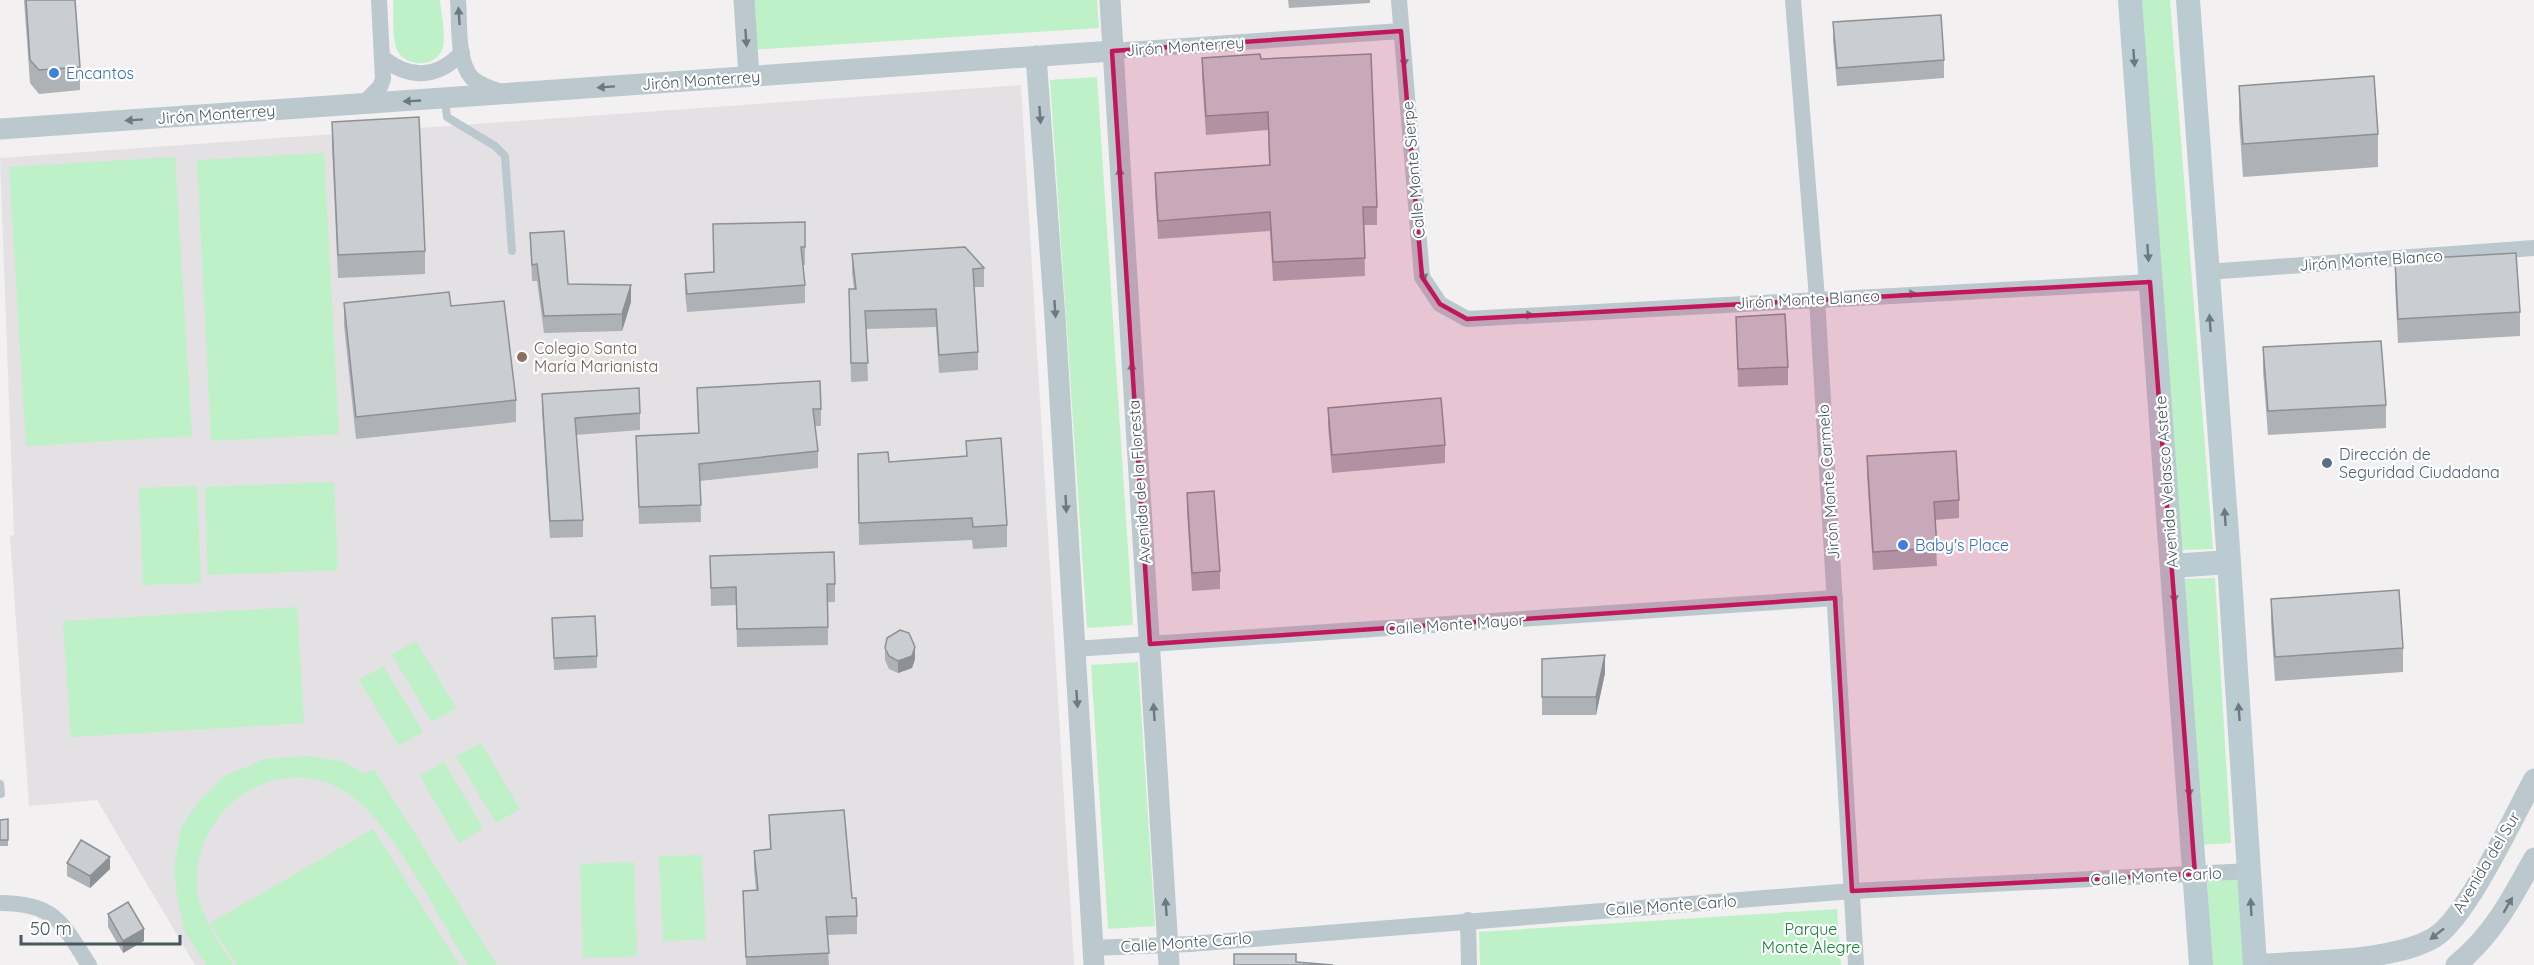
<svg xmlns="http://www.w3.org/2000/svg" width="2534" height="965" font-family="Quicksand,sans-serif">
	<rect width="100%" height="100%" fill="#f2f0f0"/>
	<polygon fill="#e3e1e3" points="1021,85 1074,965 195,965 97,800 29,806 10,536 14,535 0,158"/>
	<g fill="#bef1c7">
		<path d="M 393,0 L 440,0 C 441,13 446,34 443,47 C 437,69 402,68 396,47 C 392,33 394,14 393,0 Z"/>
		<polygon points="748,0 1097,0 1099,28 750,50"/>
		<polygon points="2138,0 2170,0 2213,549 2180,550"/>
		<polygon points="1097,77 1133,625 1087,628 1050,80"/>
		<polygon points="324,153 339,434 211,441 197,160"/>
		<polygon points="175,157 192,436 26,446 9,167"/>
		<polygon points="334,482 338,570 208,575 205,487"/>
		<polygon points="197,486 201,583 143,585 139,488"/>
		<polygon points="2215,578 2231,843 2199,845 2184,579"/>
		<polygon points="297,607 304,723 71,737 63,621"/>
		<polygon points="416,641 456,708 432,722 392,655"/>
		<polygon points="1138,662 1155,926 1108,929 1091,665"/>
		<polygon points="383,666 423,732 399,746 359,680"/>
		<polygon points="481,743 520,809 496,823 456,756"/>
		<path d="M 306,756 L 342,761 L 365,774 L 374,769 L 497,965 L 468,965 C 438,916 394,826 349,794 C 283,748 198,803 197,879 C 196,912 217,938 233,965 L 206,965 L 184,931 L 177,896 L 174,868 L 181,828 L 197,804 L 226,775 L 265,759 Z"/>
		<polygon points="444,762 483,828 459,843 420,776"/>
		<polygon points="373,829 459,965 236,965 210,923"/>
		<polygon points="702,855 706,939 663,941 659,856"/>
		<polygon points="634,862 637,956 583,958 580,864"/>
		<polygon points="2240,876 2244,965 2211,965 2207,878"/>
		<polygon points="1837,909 1841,965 1480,965 1479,932"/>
	</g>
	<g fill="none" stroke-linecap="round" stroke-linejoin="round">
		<g stroke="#bbc8cd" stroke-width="8">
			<polyline points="445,100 447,117 495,146 505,156 512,251"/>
			<polyline points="0,784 1,794"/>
		</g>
		<g stroke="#bbc8cd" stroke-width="16">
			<path d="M 458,0 C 460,22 456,60 472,78 C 479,85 492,89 501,92"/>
			<polyline points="1399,0 1422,277 1440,304 1467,319 2150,282"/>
			<polyline points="1793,0 1817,298 1856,965"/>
			<polyline points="1112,51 1401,31"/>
			<path d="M 383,58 C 410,80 439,78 462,52"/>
			<polyline points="363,104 380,87 383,79 379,0"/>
			<polyline points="2207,272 2534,248"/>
			<polyline points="1074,649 1835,598"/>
			<path d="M 0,903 C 55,903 62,923 89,965"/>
			<polyline points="1468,920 1469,965"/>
			<polyline points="1093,948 1190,944 1852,891 2250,871"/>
		</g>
		<g stroke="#bbc8cd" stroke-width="21">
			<polyline points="744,0 749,76"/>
			<polyline points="1110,0 1169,965"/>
			<polyline points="1036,56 1055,318 1094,965"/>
			<polyline points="0,129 1112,51"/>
			<path d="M 2254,965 C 2304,960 2393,963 2435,937 C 2467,917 2514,816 2534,779"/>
			<path d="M 2456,965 C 2493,935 2512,898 2534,858"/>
		</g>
		<g stroke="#bbcbd2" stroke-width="24">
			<polyline points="2130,0 2201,965"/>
			<polyline points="2188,0 2229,562 2255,965"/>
			<polyline points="2172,566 2229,562"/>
		</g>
	</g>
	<g fill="#aeb1b5">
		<polygon points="24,0 75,0 80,67 80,90 39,94 30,83"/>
		<polygon points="1288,0 1370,0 1370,3 1289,8"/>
		<polygon points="1833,22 1944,60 1944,78 1837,86 1833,41"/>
		<polygon points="1202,58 1261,59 1377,207 1377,225 1364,225 1365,276 1273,281 1270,231 1158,239 1155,192 1155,173 1269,165 1268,130 1206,135 1202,76"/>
		<polygon points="2239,86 2378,134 2378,167 2243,177 2239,119"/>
		<polygon points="332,122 425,251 425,274 338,278 332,145"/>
		<polygon points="805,222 805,265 803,265 805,285 805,303 687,312 685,292 685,274 713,272 713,224"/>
		<polygon points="530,233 568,284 631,302 622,331 544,333 537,281 532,281"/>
		<polygon points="852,254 984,268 984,287 974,287 978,352 978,370 939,373 936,327 866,329 868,381 851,382 849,289 854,289 852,272"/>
		<polygon points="2395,260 2520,312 2520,336 2398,343 2395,284"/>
		<polygon points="344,303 451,306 516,400 516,422 356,439 344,325"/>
		<polygon points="1736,317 1788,367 1788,385 1738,387"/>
		<polygon points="2263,347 2386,405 2386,428 2268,435 2263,371"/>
		<polygon points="697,388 821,409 821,426 815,426 818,451 818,468 700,481 701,522 639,524 636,436 698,433"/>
		<polygon points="542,394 640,413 640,430 576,435 583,520 583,537 550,538 542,411"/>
		<polygon points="1328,408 1445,445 1445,463 1332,473 1328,426"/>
		<polygon points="966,441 1007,525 1007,547 973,549 972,540 859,545 858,476 889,462 966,456"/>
		<polygon points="1867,456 1959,500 1959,518 1935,520 1937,566 1873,570 1867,474"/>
		<polygon points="1187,493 1220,571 1220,589 1192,591 1187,511"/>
		<polygon points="710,556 835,584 835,602 828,602 828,645 737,647 736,605 711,606"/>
		<polygon points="2271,599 2403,648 2403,672 2275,681 2271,623"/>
		<polygon points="552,618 597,656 597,668 554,670"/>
		<polygon points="885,648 915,659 912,668 898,673 889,669 885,660"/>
		<polygon points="1542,659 1605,673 1596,715 1542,715"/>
		<polygon points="769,815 852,898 857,916 857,934 827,935 829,965 746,965 743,891 756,890 754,869 754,851 770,850"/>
		<polygon points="0,820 8,840 8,846 0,846"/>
		<polygon points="67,863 110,869 90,888 67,876"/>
		<polygon points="108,914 144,941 123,953 108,927"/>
	</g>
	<g fill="#8d9094">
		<polygon points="631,285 631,302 622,331 622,314"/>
		<polygon points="915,647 915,659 912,668 898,673 898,661"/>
		<polygon points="1605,655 1605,673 1596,715 1596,697"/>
		<polygon points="110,857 110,869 90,888 90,876"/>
		<polygon points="144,929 144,941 123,953 123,941"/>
	</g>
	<g fill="#caced3" stroke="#8d9094" stroke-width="1.5">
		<polygon points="26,0 75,0 80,67 39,70 30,60"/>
		<polygon points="1941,15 1944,60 1837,68 1833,22"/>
		<polygon points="1260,54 1261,59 1371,54 1377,207 1363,207 1365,258 1273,262 1270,212 1158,221 1155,173 1270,165 1268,112 1206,116 1202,58"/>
		<polygon points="2374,76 2378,134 2243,144 2239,86"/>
		<polygon points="419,117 425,251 338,255 332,122"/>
		<polygon points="805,222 805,247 801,247 805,285 687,294 685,274 714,272 713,224"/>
		<polygon points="564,231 568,284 631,285 622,314 544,316 537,264 532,265 530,233"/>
		<polygon points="965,247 984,268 973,269 978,352 939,355 936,309 865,311 868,363 851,363 849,289 856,289 852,254"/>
		<polygon points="2516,253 2520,312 2398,319 2395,260"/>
		<polygon points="449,292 451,306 504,301 516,400 356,417 344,303"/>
		<polygon points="1785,314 1788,367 1738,369 1736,317"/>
		<polygon points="2381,341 2386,405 2268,411 2263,347"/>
		<polygon points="820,381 821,409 813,409 818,451 699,464 701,505 639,507 636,436 699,433 697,388"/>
		<polygon points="639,388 640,413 575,418 583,520 550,521 542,394"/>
		<polygon points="1441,398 1445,445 1332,455 1328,408"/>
		<polygon points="1001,438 1007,525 973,527 972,518 859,523 858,454 888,452 889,462 967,456 966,441"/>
		<polygon points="1956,451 1959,500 1934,502 1937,548 1873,552 1867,456"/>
		<polygon points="1214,491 1220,571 1192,573 1187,493"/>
		<polygon points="834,552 835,584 827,584 828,627 737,629 736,587 711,588 710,556"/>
		<polygon points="2399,590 2403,648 2275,657 2271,599"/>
		<polygon points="595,616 597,656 554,658 552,618"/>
		<polygon points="900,630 909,633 915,647 912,656 898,661 889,656 885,648 887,638"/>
		<polygon points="1605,655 1596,697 1542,697 1542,659"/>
		<polygon points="844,810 852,898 856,898 857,916 826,917 829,953 746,957 743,891 758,890 754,851 771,849 769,815"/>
		<polygon points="8,819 8,840 0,840 0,820"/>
		<polygon points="81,840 110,857 90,876 67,863"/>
		<polygon points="128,902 144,929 123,941 108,914"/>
		<polygon points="1234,954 1296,954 1296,962 1333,965 1234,965"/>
	</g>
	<defs><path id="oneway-solid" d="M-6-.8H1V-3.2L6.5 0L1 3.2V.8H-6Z" transform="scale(1.5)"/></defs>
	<g fill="#6a7a7f">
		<use href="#oneway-solid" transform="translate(459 16) rotate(-94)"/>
		<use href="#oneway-solid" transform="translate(746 38) rotate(86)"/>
		<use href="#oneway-solid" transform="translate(1404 58) rotate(85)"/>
		<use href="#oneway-solid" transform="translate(606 87) rotate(176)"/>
		<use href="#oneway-solid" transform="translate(412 101) rotate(177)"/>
		<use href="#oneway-solid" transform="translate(1040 115) rotate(86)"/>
		<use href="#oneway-solid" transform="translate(134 120) rotate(176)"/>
		<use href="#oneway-solid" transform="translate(1120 176) rotate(-94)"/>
		<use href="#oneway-solid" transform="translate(1423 273) rotate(76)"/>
		<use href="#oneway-solid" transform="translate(1908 294) rotate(-3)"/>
		<use href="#oneway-solid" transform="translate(1055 309) rotate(86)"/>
		<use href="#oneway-solid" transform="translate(1525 315) rotate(-3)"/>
		<use href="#oneway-solid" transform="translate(1132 371) rotate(-94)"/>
		<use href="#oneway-solid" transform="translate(1066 504) rotate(87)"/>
		<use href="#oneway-solid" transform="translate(1077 699) rotate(86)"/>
		<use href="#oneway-solid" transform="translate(1154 712) rotate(-94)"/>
		<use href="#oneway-solid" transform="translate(2508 905) rotate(-60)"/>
		<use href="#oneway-solid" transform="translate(1166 907) rotate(-94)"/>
		<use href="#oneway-solid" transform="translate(2437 934) rotate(142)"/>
	</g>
	<g fill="#6a7a81">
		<use href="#oneway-solid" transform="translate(2134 58) rotate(86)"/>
		<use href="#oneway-solid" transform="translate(2148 253) rotate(86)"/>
		<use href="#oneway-solid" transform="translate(2210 323) rotate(-94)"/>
		<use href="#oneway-solid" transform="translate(2225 517) rotate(-94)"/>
		<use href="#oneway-solid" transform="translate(2174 594) rotate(86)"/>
		<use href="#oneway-solid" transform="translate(2239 712) rotate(-94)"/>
		<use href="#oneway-solid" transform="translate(2189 788) rotate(86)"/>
		<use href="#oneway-solid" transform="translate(2251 907) rotate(-93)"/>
	</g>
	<path fill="#c2185b" fill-opacity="0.2" stroke="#c2185b" stroke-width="4.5" stroke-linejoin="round" d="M 1401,31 L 1422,277 L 1440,304 L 1467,319 L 2150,282 L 2195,874 L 1852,891 L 1835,598 L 1150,644 L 1112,51 Z"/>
	<g fill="#3f7fe0" stroke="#fff" stroke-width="2">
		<circle cx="54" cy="73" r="6"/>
		<circle cx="1903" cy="545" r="6"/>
	</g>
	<circle fill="#8d6e63" stroke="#fff" stroke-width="2" cx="522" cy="357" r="6"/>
	<circle fill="#5c6f8a" stroke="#fff" stroke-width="2" cx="2327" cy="463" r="6"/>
	<g text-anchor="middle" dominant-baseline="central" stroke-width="4.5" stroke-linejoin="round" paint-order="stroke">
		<g font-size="16" fill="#47585e" stroke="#fff">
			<text transform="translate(1185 46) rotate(-4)">Jirón Monterrey</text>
			<text transform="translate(701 80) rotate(-4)">Jirón Monterrey</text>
			<text transform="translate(216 114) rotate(-4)">Jirón Monterrey</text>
			<text transform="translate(1413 170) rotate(-95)">Calle Monte Sierpe</text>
			<text transform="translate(2371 260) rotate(-4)">Jirón Monte Blanco</text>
			<text transform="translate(1808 299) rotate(-3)">Jirón Monte Blanco</text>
			<text transform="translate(1139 482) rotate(-94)">Avenida de la Floresta</text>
			<text transform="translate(1828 482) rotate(-94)">Jirón Monte Carmelo</text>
			<text transform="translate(2166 482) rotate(-94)">Avenida Velasco Astete</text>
			<text transform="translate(1455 624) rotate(-4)">Calle Monte Mayor</text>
			<text transform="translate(2486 862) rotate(-59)">Avenida del Sur</text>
			<text transform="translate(2156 876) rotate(-3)">Calle Monte Carlo</text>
			<text transform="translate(1671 905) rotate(-4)">Calle Monte Carlo</text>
			<text transform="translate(1186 942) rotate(-4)">Calle Monte Carlo</text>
		</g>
		<g font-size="16" fill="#366cbe" stroke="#fff" text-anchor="start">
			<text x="66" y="73">Encantos</text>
			<text x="1915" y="545">Baby's Place</text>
		</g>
		<g font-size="16" fill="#785e54" stroke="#fff" text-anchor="start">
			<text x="534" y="348">Colegio Santa<tspan x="534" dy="18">María Marianista</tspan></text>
		</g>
		<g font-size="16" fill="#4e5e75" stroke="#fff" text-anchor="start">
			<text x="2339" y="454">Dirección de<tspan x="2339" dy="18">Seguridad Ciudadana</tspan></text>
		</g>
		<g font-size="16" fill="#158336" stroke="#fff">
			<text x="1811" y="929">Parque<tspan x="1811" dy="18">Monte Alegre</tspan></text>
		</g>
	</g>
	<path d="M21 935v9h159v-9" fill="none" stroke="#47585e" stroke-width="3"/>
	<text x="30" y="935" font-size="18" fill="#47585e" stroke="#ffffff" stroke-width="4.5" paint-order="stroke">50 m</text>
</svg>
